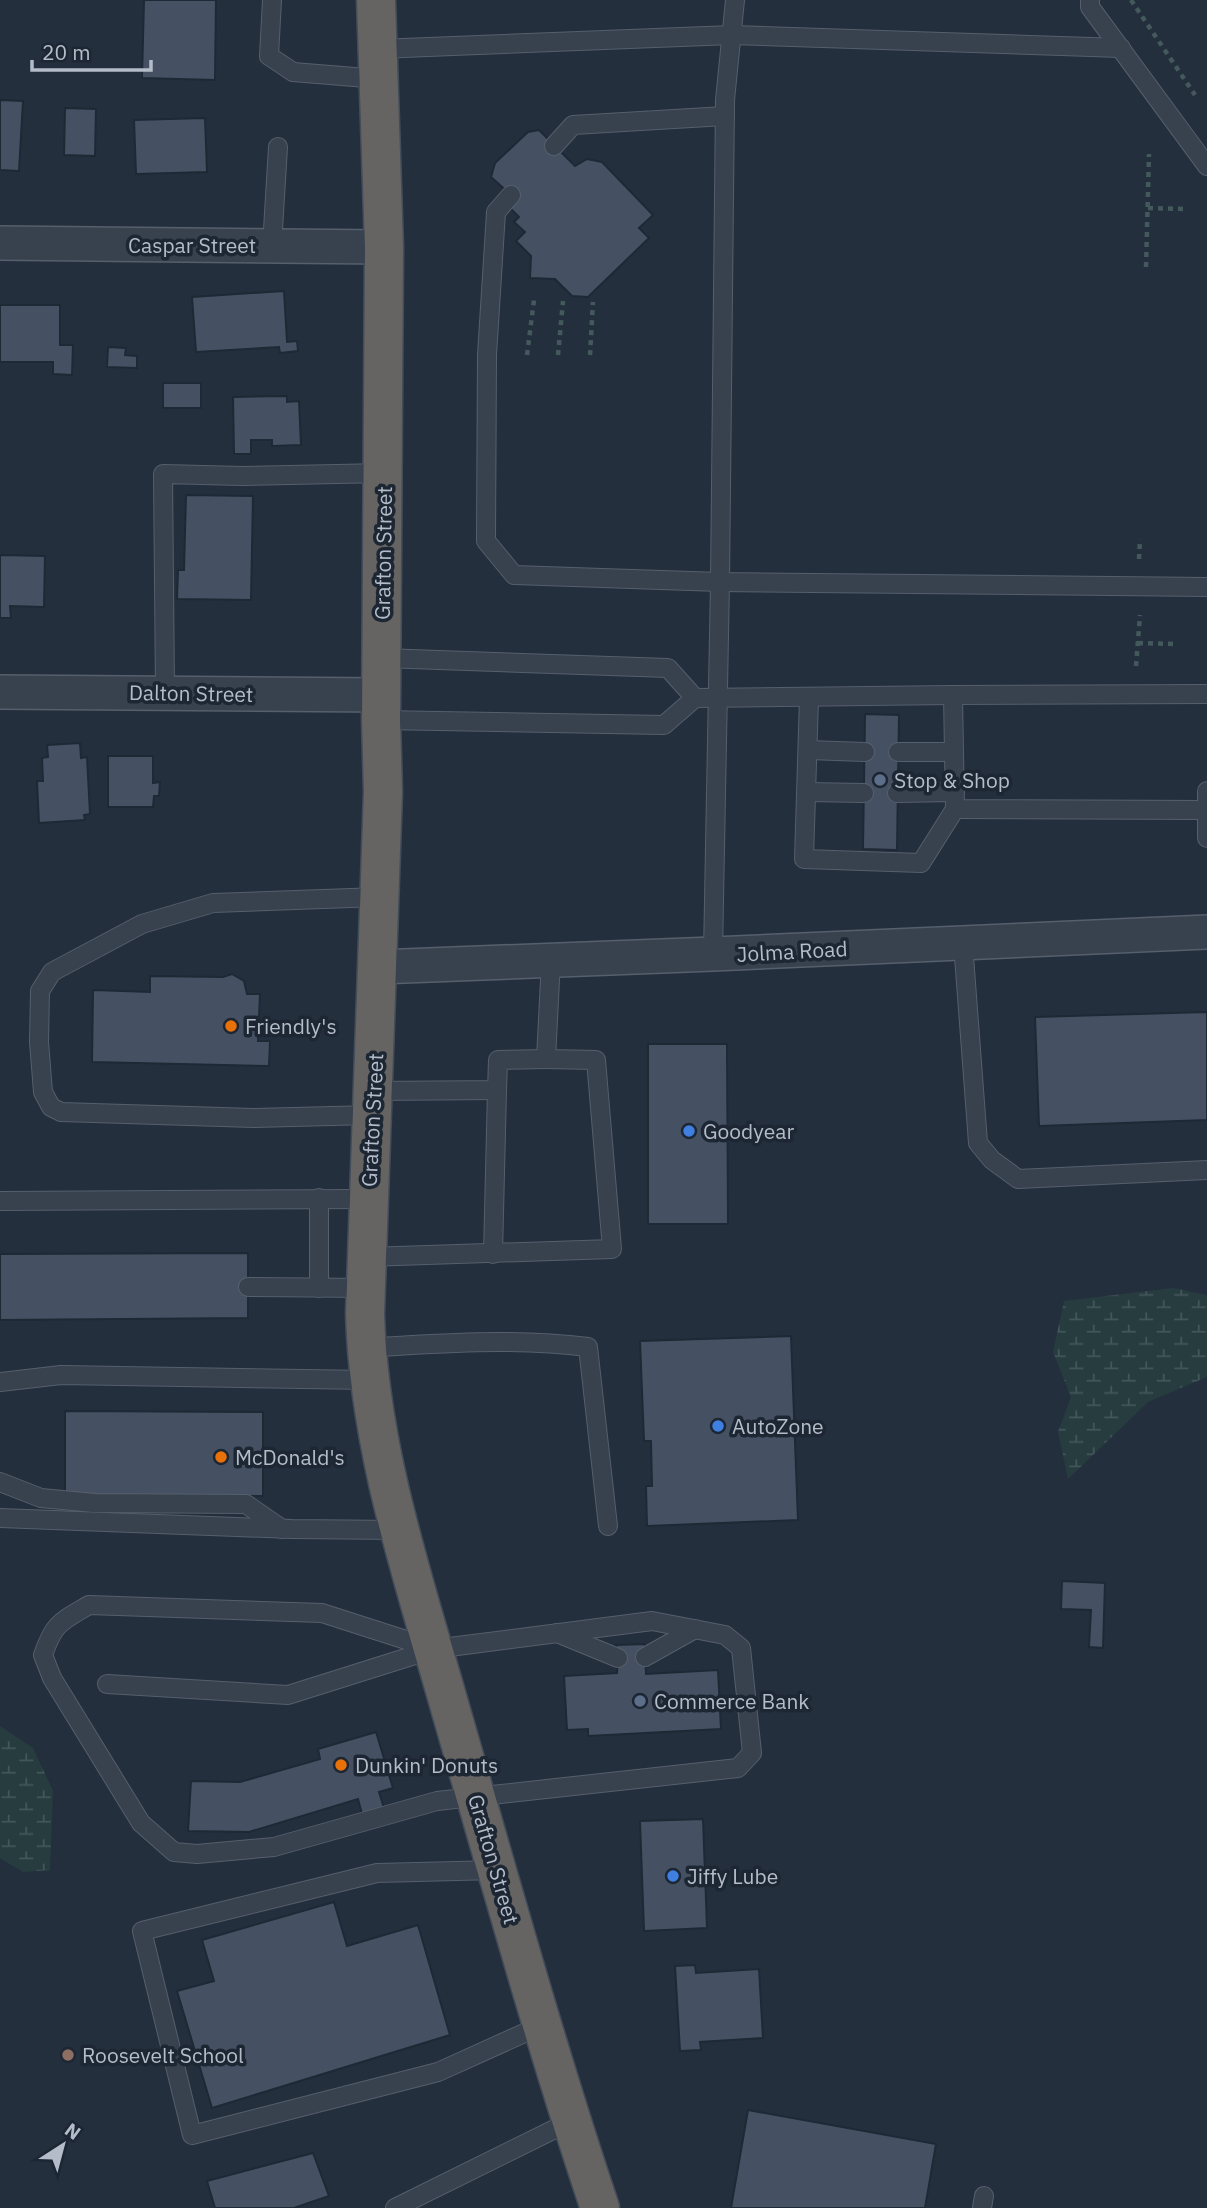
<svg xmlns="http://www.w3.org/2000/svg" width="1207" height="2208" font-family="'IBM Plex Sans',sans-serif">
	<defs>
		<pattern id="wetland-marsh" width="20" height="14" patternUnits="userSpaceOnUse" patternTransform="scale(1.75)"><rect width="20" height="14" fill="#263c3f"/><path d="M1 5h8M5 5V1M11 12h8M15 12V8" fill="none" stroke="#435659"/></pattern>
	</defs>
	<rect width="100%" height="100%" fill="#242f3e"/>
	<g fill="url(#wetland-marsh)">
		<polygon points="1173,1288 1207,1295 1207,1377 1148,1402 1068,1479 1058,1432 1071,1397 1053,1352 1064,1301"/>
		<polygon points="0,1726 33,1748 53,1791 50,1870 23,1872 0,1858"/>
	</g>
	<g fill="#455162" stroke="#1f2835" stroke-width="2">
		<polygon points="144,0 216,0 215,80 142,78"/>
		<polygon points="0,100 23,101 19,171 0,170"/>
		<polygon points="65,108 96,109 95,156 64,155"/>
		<polygon points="205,118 207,172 136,174 134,120"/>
		<polygon points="539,130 575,166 587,159 602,162 653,215 639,228 649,238 588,297 572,296 555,279 530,278 531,256 516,241 525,232 514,222 519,217 509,207 511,195 491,177 495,163 528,132"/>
		<polygon points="284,291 287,342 297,341 298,351 280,353 279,347 196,352 192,297"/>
		<polygon points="0,305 60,305 60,345 73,345 72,375 53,374 53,362 0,362"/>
		<polygon points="108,347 126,348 125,355 137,356 137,368 107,367"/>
		<rect x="163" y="383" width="38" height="25"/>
		<polygon points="287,396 287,402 299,401 301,445 272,446 272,440 251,440 251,454 234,454 233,397"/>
		<polygon points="186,495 253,496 251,600 177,599 178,570 184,570"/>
		<polygon points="0,555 45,556 44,607 10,606 11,618 0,618"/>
		<polygon points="865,714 899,715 897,850 863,849"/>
		<polygon points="80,743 81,758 87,757 90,814 84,815 85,820 39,823 37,781 43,781 42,758 48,757 47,745"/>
		<polygon points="108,756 153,756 153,783 160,782 159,796 154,796 153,807 108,807"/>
		<polygon points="232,974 244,981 247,994 260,994 258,1041 270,1041 269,1066 92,1062 93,990 150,992 150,976 223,977"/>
		<polygon points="1207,1012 1207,1120 1039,1126 1035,1017"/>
		<polygon points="648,1044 727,1044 728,1224 648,1224"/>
		<polygon points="248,1253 248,1318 0,1320 0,1254"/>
		<polygon points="791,1336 798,1520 647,1526 646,1486 652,1486 651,1441 644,1441 640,1341"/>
		<polygon points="65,1411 263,1412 263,1496 65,1495"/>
		<polygon points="1062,1581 1105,1583 1103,1648 1089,1647 1091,1610 1061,1609"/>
		<polygon points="645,1644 646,1674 718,1670 721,1729 588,1736 588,1729 567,1730 564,1676 617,1673 618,1658 616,1645"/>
		<polygon points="376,1732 393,1788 379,1792 384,1808 362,1814 358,1799 249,1832 188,1831 191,1781 240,1782 320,1759 318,1749"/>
		<polygon points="703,1819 707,1928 644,1931 640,1821"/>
		<polygon points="334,1902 347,1946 418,1925 450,2035 212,2108 177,1991 214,1981 202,1940"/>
		<polygon points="695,1965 696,1973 759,1969 763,2038 700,2042 701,2050 680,2051 675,1966"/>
		<polygon points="748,2110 936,2144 925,2208 731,2208"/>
		<polygon points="313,2153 329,2196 294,2208 215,2208 207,2181"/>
	</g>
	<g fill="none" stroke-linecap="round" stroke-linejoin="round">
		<g stroke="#565f6c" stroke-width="20">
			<g id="service">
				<polyline points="272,0 269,56 293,72 379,79"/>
				<polyline points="1090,0 1090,7 1207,166"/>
				<polyline points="378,49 732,35 1121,48"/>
				<polyline points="554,146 573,125 725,116"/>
				<polyline points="511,195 496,212 487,355 486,541 514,575 720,582 1207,587"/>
				<polyline points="272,246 278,147"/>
				<polyline points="382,658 668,668 695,698"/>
				<polyline points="165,692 163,474 242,476 384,473"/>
				<polyline points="1207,694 953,695 955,809 1207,810"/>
				<polyline points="809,698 804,859 921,863 955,809"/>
				<polyline points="381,720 664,725 695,698 953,695"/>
				<polyline points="808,750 865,752"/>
				<polyline points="898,752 954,752"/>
				<polyline points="1207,791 1207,838"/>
				<polyline points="807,792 864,793"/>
				<polyline points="897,793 955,792"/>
				<polyline points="963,943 978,1143 992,1160 1018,1179 1207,1170"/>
				<polyline points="713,954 720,582 725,100 735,0"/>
				<polyline points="373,1091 497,1090 498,1060 546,1059"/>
				<polyline points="371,1115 254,1118 61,1112 51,1107 43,1092 39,1042 40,991 52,972 142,924 213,903 379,897"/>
				<polyline points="319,1198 319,1288"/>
				<polyline points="0,1201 368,1199"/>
				<polyline points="493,1254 497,1090"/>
				<polyline points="367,1257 612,1249 596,1060 546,1059 551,960"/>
				<polyline points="248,1287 366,1288"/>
				<path d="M 366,1348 C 440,1343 514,1338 588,1347 L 608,1526"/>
				<polyline points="0,1382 61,1375 369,1380"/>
				<polyline points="0,1482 41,1498 94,1503 246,1504 282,1529"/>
				<polyline points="0,1518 292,1529 399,1530"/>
				<polyline points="557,1633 618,1658"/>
				<polyline points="645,1657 695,1629"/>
				<path d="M 107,1684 L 288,1695 L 434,1649 L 652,1621 L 725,1635 L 741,1648 L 752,1753 L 738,1768 L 437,1801 L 274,1847 L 197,1854 L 174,1852 L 141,1823 L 52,1678 L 43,1655 C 54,1623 60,1622 89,1605 L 322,1613 L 434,1649"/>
				<polyline points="497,1870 377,1873 142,1931 192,2135 438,2072 542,2025"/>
				<polyline points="395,2208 571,2121"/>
				<polyline points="982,2208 984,2196"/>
			</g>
		</g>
		<g stroke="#565f6c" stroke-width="36">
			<g id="minor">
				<polyline points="0,243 384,247"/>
				<polyline points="0,692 381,695"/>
				<polyline points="378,967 713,954 1207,932"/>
			</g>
		</g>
		<g stroke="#434c59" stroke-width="41">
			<path id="trunk" d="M 376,0 L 384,247 L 381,720 L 383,792 L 365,1314 C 369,1451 414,1580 451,1711 C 499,1877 545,2044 600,2208"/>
		</g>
		<g stroke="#44595c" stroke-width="4.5" stroke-dasharray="5 5" stroke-linecap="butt">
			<polyline points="1131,0 1195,95"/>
			<polyline points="1148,208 1184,209"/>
			<polyline points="1146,267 1149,154"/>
			<polyline points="527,355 534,300"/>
			<polyline points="558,355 563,301"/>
			<polyline points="590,355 593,302"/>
			<polyline points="1139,559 1140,539"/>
			<polyline points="1138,643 1175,644"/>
			<polyline points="1136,666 1140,615"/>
		</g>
		<use href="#service" stroke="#38414e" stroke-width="18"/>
		<use href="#minor" stroke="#38414e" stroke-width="33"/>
		<use href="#trunk" stroke="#656462" stroke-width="38"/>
	</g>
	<g fill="#5c6f8a" stroke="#1d2633" stroke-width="2.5">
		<circle cx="880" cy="780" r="7"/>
		<circle cx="640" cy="1701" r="7"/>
	</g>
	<g fill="#e8710a" stroke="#1d2633" stroke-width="2.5">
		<circle cx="231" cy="1026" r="7"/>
		<circle cx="221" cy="1457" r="7"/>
		<circle cx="341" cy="1765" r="7"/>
	</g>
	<g fill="#3f7fe0" stroke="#1d2633" stroke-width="2.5">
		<circle cx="689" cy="1131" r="7"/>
		<circle cx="718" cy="1426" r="7"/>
		<circle cx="673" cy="1876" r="7"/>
	</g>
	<circle fill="#8d6e63" stroke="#1d2633" stroke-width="2.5" cx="68" cy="2055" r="7"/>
	<g text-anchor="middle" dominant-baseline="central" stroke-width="7" stroke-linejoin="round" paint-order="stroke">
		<g font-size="21" fill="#b4bcc9" stroke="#1d2633">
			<text x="192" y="245">Caspar Street</text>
			<text transform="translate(383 553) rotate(-89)">Grafton Street</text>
			<text transform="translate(191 693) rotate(1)">Dalton Street</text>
			<text transform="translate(792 951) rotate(-3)">Jolma Road</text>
			<text transform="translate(372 1120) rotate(-87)">Grafton Street</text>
			<text transform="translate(494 1859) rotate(74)">Grafton Street</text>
		</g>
		<g font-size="21" fill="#b4bcc9" stroke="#1d2633" text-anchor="start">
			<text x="894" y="780">Stop &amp; Shop</text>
			<text x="245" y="1026">Friendly's</text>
			<text x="703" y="1131">Goodyear</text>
			<text x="732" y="1426">AutoZone</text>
			<text x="235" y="1457">McDonald's</text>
			<text x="654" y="1701">Commerce Bank</text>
			<text x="355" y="1765">Dunkin' Donuts</text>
			<text x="687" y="1876">Jiffy Lube</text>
			<text x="82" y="2055">Roosevelt School</text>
		</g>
	</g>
	<g transform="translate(63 2145) rotate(36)" stroke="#1d2633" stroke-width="5" paint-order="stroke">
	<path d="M0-5L12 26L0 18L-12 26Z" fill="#b4bcc9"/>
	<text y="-10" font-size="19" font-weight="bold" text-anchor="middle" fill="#b4bcc9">N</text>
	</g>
	<path d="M32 60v10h119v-10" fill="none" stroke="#b4bcc9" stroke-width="3.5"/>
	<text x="42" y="60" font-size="21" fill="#b4bcc9" stroke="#1d2633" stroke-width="5" paint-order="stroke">20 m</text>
</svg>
